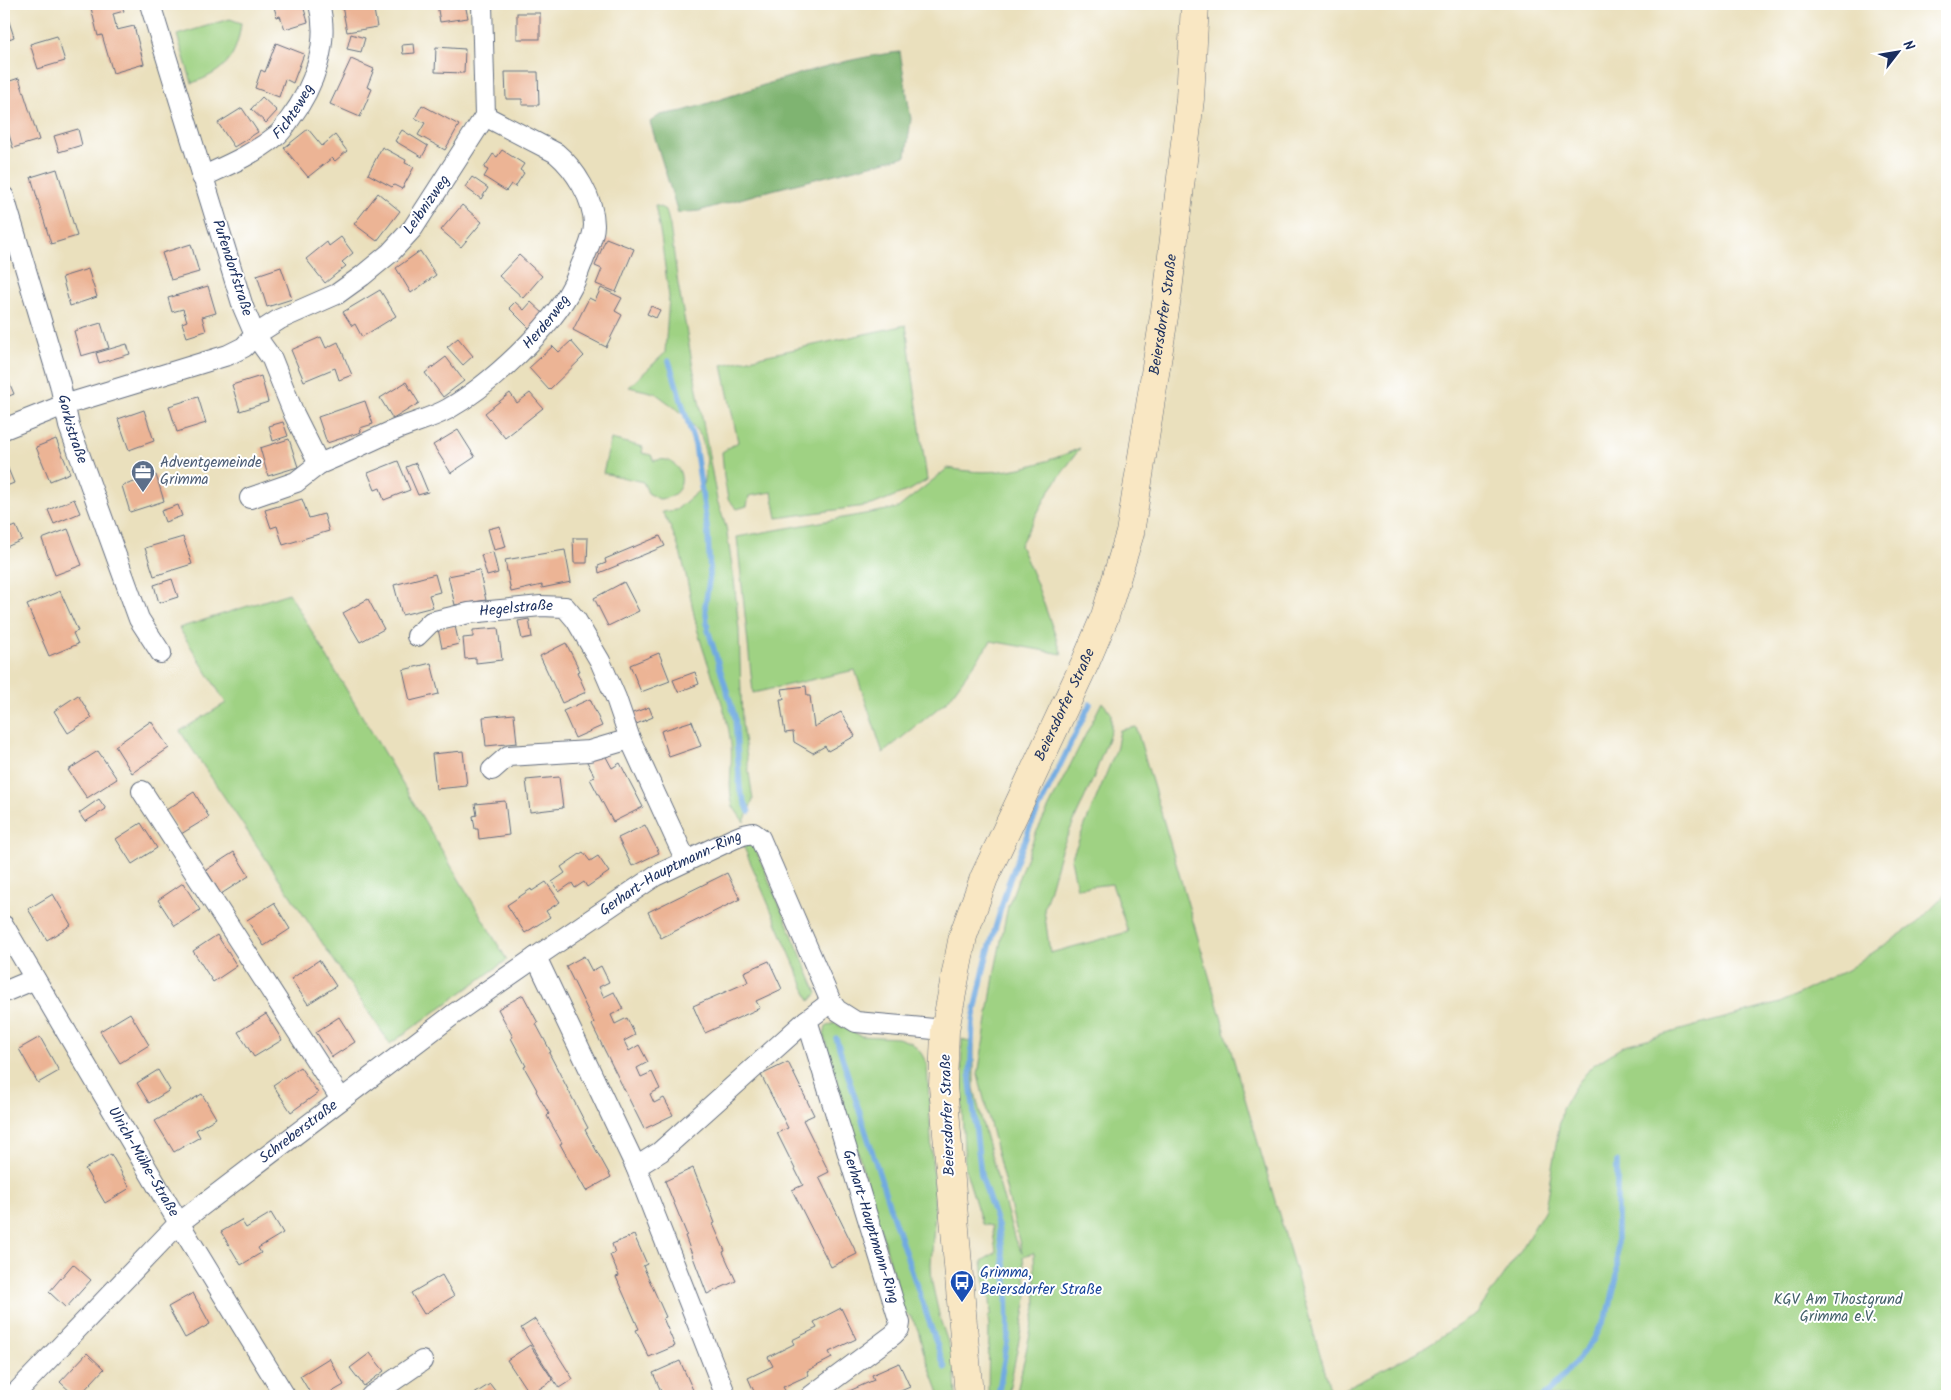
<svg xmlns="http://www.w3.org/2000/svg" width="1951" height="1400" font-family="Kalam,sans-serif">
	<rect width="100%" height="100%" fill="#fff"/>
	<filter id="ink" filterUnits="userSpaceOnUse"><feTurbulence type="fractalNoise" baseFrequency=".02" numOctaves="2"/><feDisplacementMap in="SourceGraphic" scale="10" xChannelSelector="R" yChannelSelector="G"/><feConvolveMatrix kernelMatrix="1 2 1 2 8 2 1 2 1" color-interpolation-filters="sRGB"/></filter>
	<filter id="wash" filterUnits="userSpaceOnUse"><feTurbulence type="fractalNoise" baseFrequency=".0096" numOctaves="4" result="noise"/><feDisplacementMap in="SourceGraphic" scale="20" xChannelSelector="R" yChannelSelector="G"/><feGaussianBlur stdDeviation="1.12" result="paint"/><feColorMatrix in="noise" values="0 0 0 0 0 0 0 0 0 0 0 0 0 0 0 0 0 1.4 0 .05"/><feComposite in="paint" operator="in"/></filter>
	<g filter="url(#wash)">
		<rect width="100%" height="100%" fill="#eae0bd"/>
		<g fill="#9fd283" stroke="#5d8070">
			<path d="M 230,19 L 241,23 C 237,57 225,72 192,83 L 177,35 Z"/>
			<path d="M 655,205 L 666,210 L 670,226 L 678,284 L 717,500 L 726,527 L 734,579 L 739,630 L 742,724 L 753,800 L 744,822 C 740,817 736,811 733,806 C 727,789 733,763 731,745 C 727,705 708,670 698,632 C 688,592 685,548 662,512 L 676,510 L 703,487 L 707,459 L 701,436 L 682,413 L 655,393 L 629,387 L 665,353 L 669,297 L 661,237 Z"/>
			<polygon points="906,325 927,480 912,489 872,505 777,518 772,492 749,496 747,506 737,509 728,499 724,477 722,452 738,442 722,365"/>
			<path d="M 611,439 L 643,447 L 642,453 L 651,455 L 654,461 C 683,451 695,497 659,499 L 648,493 L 643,482 L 603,473 Z"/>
			<path d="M 1080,448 L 1050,490 L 1020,545 L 1036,582 L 1062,654 L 991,641 L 948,700 L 883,753 L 855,670 L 753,693 L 737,537 L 898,508 L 948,468 C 997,478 1036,467 1080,448 Z"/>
			<polygon points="289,593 507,960 390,1044 180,731 226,703 179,628"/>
			<polygon points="1102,702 1111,713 1111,730 1093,779 1061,850 1044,909 1050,953 1128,932 1112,884 1077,888 1071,859 1116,750 1120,730 1136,727 1332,1395 1417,1352 1477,1313 1521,1250 1545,1209 1562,1109 1574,1088 1592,1066 1625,1045 1780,1003 1847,970 1917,923 1947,893 1947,1396 1016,1396 1036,1307 1034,1253 1023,1256 1027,1299 1008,1396 988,1396 989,1327 988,1317 991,1314 990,1299 986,1293 982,1261 996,1252 992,1226 982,1224 965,1168 961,1088 962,1039 974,1044 974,1088 984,1130 1015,1240 1022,1253 978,1075 995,970 1008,906 1035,835"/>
			<polygon points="743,845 749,845 755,848 817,993 810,1001"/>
			<polygon points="834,1023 861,1036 898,1038 912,1043 921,1053 927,1064 935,1212 931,1264 932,1283 940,1319 954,1360 956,1396 940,1396 923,1350 918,1330 911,1317 902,1311 898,1289 824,1036 826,1027"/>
		</g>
		<path fill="#7fb471" stroke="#4d7268" d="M 900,52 L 911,119 L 906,156 L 764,192 L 699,211 L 678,213 L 650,122 L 660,115 L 683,111 C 754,90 826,60 900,52 Z"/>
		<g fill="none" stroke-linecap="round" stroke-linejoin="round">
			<g stroke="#71aae1" stroke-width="5.5">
				<polyline points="669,361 695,445 708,534 710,575 705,606 708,630 735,717 740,790 749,812"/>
				<polyline points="836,1038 892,1214 945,1368"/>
				<polyline points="998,1396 1008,1337 1007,1283 998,1226 981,1175 970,1080 973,1020 986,960 1008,884 1030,827 1090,704"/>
				<polyline points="1544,1396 1561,1379 1593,1340 1609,1310 1617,1276 1617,1162"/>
			</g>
		</g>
		<g id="blocks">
			<g fill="#ecb495">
				<polygon points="90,4 121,4 124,11 113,14 117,30 134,26 144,64 113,73 102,35 98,36"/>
				<polygon points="273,4 305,4 307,8 304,9 308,22 285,29 280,16 277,17"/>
				<polygon points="352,4 373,4 377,27 347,32 342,6"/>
				<polygon points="437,4 465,4 468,18 440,22"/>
				<polygon points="4,6 14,37 4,41"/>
				<rect x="517" y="13" width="23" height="26"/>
				<polygon points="351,34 365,38 361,52 347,49"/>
				<polygon points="57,36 65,61 38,69 30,44"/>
				<polygon points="276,43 304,54 293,83 285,79 279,97 255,88 261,70 265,72"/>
				<polygon points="414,44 415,53 403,54 402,45"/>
				<polygon points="436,47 465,49 464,73 435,72"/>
				<polygon points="351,59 374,69 367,87 372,89 360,117 330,104"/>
				<polygon points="505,72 538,72 539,105 522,105 522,99 506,99"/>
				<polygon points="19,78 39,140 13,148 4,118 4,83"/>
				<polygon points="262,97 277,111 266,123 251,109"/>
				<polygon points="422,105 459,125 445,150 418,135 425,123 415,118"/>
				<polygon points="242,108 258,132 234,147 218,123"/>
				<polygon points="78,129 82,145 59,152 54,136"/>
				<polygon points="308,129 322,146 335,135 347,151 335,161 332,158 308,177 284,148"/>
				<polygon points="402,130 428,146 422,157 395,141"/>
				<polygon points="382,147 406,160 405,163 414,167 402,189 394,185 392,187 368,174"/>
				<polygon points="502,150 524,164 520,170 524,173 515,187 511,184 506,191 484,177 488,170 484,168 493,154 497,157"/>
				<polygon points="57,169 77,236 51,244 31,177"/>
				<polygon points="472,177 488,188 481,199 465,187"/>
				<polygon points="378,193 400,211 377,241 354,224"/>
				<polygon points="462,205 482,222 461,247 441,230"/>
				<polygon points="341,237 353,253 342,262 346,266 325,283 306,259 327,242 329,246"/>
				<polygon points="606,238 634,249 616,292 596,284 602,269 595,266"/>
				<polygon points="191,244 199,272 171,280 162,253"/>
				<polygon points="420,251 436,275 411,293 396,268"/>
				<polygon points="519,255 542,276 523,298 499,276"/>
				<polygon points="281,267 292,299 267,307 257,275"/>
				<polygon points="88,269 97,297 70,306 62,277"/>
				<polygon points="208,286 216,313 202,317 206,331 187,337 182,323 187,321 183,309 172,312 168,298"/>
				<polygon points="601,288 622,298 615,311 622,315 606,347 573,330 589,298 595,301"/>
				<polygon points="380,290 396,316 362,337 355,324 352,326 343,312"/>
				<polygon points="515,302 524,310 531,302 544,314 530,329 509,308"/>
				<polygon points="651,306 660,310 656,318 647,314"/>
				<polygon points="101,323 109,348 81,356 74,331"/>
				<polygon points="321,337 326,348 338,342 352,375 339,380 335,368 304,381 291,350"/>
				<polygon points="458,338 473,356 463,365 447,347"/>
				<polygon points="571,341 584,356 549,390 529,368 553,346 559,352"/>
				<polygon points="127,344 130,354 99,363 96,353"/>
				<polygon points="446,357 464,381 443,397 425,373"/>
				<polygon points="4,370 14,394 4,398"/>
				<polygon points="261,376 268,402 240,411 232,385"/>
				<polygon points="406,382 419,403 393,419 380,398"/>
				<polygon points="510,393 517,403 530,393 543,408 505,438 485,413"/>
				<polygon points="198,397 206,423 177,432 169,406"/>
				<polygon points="365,401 373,424 360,428 361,432 327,443 318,417"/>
				<polygon points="144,410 154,441 129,450 118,419"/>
				<polygon points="283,422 288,436 273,441 269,426"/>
				<polygon points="458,430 475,457 451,473 433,445"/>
				<polygon points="56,439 70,473 50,481 36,447"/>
				<polygon points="289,439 298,467 268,476 260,448"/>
				<polygon points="4,459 14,483 4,487"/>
				<polygon points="398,461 410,490 384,500 380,488 375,490 368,473"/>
				<polygon points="416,463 428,492 418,495 406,467"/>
				<polygon points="156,475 164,501 130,512 122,486"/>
				<polygon points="74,499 80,513 54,524 48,510"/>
				<polygon points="302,499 309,518 324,514 329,531 283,545 277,526 271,528 265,510"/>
				<polygon points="178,505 182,516 165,522 161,511"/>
				<polygon points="4,515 9,528 16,526 22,540 4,548"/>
				<polygon points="500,526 506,547 494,550 488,529"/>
				<polygon points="68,529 82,565 55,575 42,539"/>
				<polygon points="660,536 665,546 599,573 598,566 606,563 605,559"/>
				<polygon points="183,537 192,564 154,576 145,548"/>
				<polygon points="573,538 588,538 587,563 574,563"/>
				<polygon points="565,550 571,582 542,588 542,585 511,592 505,560"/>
				<polygon points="493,552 498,573 487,576 481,555"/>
				<polygon points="479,570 486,600 455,605 448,576"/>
				<polygon points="435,574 440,592 429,595 433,607 402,615 394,585"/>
				<polygon points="172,579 178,597 159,603 154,585"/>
				<polygon points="624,582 639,611 608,626 594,598"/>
				<polygon points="60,591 78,631 73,633 78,644 49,656 27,605"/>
				<polygon points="368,599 384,629 360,642 343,613"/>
				<polygon points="529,619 532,637 522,639 518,621"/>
				<polygon points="455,626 459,644 442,648 438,629"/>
				<polygon points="498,628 502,660 476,663 476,658 465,659 463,638 473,637 473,630"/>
				<polygon points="566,643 580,671 577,672 586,692 562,703 540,656"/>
				<polygon points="659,653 670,681 641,692 630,665"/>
				<polygon points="431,663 439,694 410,701 403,670"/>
				<polygon points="695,672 699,684 678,692 673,680"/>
				<polygon points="806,686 807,696 810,696 814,727 841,712 855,736 828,751 825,746 813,753 794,742 793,732 785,733 780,699 784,699 782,689"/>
				<polygon points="78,695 92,718 68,733 54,711"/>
				<polygon points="590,699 602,726 575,738 563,711"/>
				<polygon points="649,707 653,717 634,725 630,714"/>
				<polygon points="514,714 517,743 486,746 483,717"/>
				<polygon points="151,721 169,748 132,773 115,746"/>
				<polygon points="692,721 701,746 669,757 661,731"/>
				<polygon points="98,751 117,779 87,798 68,770"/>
				<polygon points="463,751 467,786 436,789 432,754"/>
				<polygon points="605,755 612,768 620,763 643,807 613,822 590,779 595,777 586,760"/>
				<polygon points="559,777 563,808 530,812 526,780"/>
				<polygon points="194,792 209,817 181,834 166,810"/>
				<polygon points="99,799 106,809 85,822 79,813"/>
				<polygon points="505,801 509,835 479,839 478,829 475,829 473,816 477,815 475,804"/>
				<polygon points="141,823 157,848 132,864 116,839"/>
				<polygon points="645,825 659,853 632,866 618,838"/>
				<polygon points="234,852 249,876 221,894 206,870"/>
				<polygon points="583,852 590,861 598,856 609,872 587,887 584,882 575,888 572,883 559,892 552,882 565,873 561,867"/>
				<polygon points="727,873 740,899 661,938 648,912"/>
				<polygon points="546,882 560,902 546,911 550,917 525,933 507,905 531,889 532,891"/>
				<polygon points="183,883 200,910 175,926 158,900"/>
				<polygon points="53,894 71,925 47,940 28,909"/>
				<polygon points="274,903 290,929 264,946 247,920"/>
				<polygon points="217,935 237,966 213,982 193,951"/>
				<polygon points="584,956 592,971 601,966 609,982 599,987 604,997 614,992 623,1009 611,1015 615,1024 627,1018 635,1035 624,1041 629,1051 639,1045 648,1062 637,1068 641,1077 652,1072 660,1089 650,1094 654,1103 664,1098 673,1115 644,1129 592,1025 594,1023 566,966"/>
				<polygon points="319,960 336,986 308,1004 291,979"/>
				<polygon points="769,961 782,989 756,1001 760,1008 705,1033 693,1006 748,982 744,972"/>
				<polygon points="523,995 538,1023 536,1024 551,1052 549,1053 588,1128 585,1130 611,1177 586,1191 560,1144 562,1143 547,1116 549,1114 536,1091 537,1090 524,1067 526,1066 511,1038 513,1037 498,1009"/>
				<polygon points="130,1013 149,1045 120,1063 100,1031"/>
				<polygon points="266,1014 282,1040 254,1057 238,1032"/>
				<polygon points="339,1017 355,1042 332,1057 316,1032"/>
				<polygon points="40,1037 59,1071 38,1083 19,1049"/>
				<polygon points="788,1062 814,1115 803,1120 829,1172 819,1177 857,1254 831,1267 792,1190 803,1185 777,1133 788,1128 761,1075"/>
				<polygon points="300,1067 318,1093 291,1112 273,1085"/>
				<polygon points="158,1070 170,1090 149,1103 137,1083"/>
				<polygon points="202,1094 216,1118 196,1130 200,1137 174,1152 155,1121"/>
				<polygon points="111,1154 130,1188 105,1203 85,1169"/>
				<polygon points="693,1168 715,1223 713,1224 725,1251 723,1252 736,1281 707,1294 685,1236 687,1235 665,1181"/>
				<polygon points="271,1213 283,1233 258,1248 261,1253 241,1265 221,1232 241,1220 246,1228"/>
				<polygon points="634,1235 647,1264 643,1266 666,1317 663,1318 675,1346 649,1357 636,1330 639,1329 616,1277 619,1276 610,1255 615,1253 612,1244"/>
				<polygon points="73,1264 91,1280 66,1308 49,1292"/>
				<polygon points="442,1275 454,1296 424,1314 411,1293"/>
				<polygon points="193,1293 210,1324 185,1338 168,1307"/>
				<polygon points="841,1308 856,1339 829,1352 832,1358 807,1371 809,1375 783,1387 788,1396 756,1396 748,1378 773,1366 768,1357 794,1344 792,1340 817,1328 814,1322"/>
				<polygon points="535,1319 573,1379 559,1388 521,1328"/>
				<polygon points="530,1345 553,1380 530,1395 507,1360"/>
				<polygon points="87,1353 104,1369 79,1396 75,1396 60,1382"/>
				<polygon points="370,1353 384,1371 364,1386 350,1368"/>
				<polygon points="329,1358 344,1385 325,1396 312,1396 300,1376"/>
				<polygon points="680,1361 693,1390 690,1392 692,1396 663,1396 653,1373"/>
				<polygon points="899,1363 910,1387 889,1396 849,1396 847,1392 874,1380 872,1375"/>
				<polygon points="490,1384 499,1396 471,1396"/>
			</g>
		</g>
	</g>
	<g filter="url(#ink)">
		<use href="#blocks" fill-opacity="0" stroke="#636d7f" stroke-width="1"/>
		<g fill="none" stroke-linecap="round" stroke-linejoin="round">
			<g stroke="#636d7f" stroke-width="22">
				<g id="street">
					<path id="s1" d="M 482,4 L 485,116 L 413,228 L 390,253 L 362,276 L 337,294 L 280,319 L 255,335 L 272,359 L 294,414 L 319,464 C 345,454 369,441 395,430 C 412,423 432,418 448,409 C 490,385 551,329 573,285 C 577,278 579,269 583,261 C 587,250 594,237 594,225 C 594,199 575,169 556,153 L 485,116"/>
					<path id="s2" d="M 202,177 C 228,165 254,154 276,136 C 282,132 286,124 290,119 C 314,87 330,43 319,4"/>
					<path id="s3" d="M 4,197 L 60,384 L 69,426 L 139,619 L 161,653"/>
					<polyline points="4,429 64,405 228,355 244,347 255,335 243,307 150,4"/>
					<polyline points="250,498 296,482 319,464"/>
					<path id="s4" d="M 417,636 L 431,622 L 469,613 L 541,606 L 565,607 L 576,620 L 600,661 L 616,698 L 630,739 L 686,861"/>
					<polyline points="492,770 508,756 589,751 630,739"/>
					<polyline points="142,791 341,1099"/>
					<path id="s5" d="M 4,926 L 179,1223 L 285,1396"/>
					<polyline points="536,957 636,1167 726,1396"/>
					<polyline points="4,992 35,979"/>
					<polyline points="831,1002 837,1010 856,1022 945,1030"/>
					<polyline points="636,1167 660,1152 807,1020"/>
					<path id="s6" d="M 13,1396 L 179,1223 L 454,1014 L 536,957 L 655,876 L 733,839 L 743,835 L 753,833 L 760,838 L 831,1002 L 807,1020 L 900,1323 L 899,1329 L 893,1335 L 811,1396"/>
					<polyline points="371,1396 422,1361"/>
				</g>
			</g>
			<g stroke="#636d7f" stroke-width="29">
				<g id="secondary">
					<path id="s7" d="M 969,1396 L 943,1086 L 945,1030 L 963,936 L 984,878 L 1086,661 L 1105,616 L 1130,533 L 1168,291 L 1190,99 L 1195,4"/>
				</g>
			</g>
			<use href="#street" stroke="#fff" stroke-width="20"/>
			<use href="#secondary" stroke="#f9e7c3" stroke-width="28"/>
		</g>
	</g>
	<defs>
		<g id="office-pin" transform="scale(1.25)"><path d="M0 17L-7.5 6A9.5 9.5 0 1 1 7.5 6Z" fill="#5c6f8a" stroke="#fff"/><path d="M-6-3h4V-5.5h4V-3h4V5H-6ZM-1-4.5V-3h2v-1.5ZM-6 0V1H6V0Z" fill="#fff"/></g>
		<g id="bus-pin" transform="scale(1.25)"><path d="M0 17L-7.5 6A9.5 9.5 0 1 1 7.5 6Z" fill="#1a4fb4" stroke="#fff"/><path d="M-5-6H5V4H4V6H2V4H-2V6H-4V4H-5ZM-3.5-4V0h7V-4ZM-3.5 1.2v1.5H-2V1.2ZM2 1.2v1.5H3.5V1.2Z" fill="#fff"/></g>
	</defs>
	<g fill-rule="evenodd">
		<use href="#office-pin" x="143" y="472"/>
		<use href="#bus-pin" x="962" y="1282"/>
	</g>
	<g text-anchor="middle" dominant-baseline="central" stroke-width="4" stroke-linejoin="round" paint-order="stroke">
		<g font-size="15" fill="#1b2f5e" stroke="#fff">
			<text stroke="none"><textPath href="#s2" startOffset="115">Fichteweg</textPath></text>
			<text transform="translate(427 205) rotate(-55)">Leibnizweg</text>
			<text transform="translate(232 268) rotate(72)">Pufendorfstraße</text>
			<text stroke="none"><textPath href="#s7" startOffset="1121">Beiersdorfer Straße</textPath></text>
			<text stroke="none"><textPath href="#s1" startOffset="855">Herderweg</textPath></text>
			<text stroke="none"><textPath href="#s3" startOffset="242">Gorkistraße</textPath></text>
			<text stroke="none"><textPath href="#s4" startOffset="106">Hegelstraße</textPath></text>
			<text stroke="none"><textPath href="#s7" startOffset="716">Beiersdorfer Straße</textPath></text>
			<text stroke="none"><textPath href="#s6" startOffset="844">Gerhart-Hauptmann-Ring</textPath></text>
			<text transform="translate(948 1115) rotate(-92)">Beiersdorfer Straße</text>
			<text stroke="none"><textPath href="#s6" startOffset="390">Schreberstraße</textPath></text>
			<text stroke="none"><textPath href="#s5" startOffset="274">Ulrich-Mühe-Straße</textPath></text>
			<text stroke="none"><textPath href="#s6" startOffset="1370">Gerhart-Hauptmann-Ring</textPath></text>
		</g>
		<g font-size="15" fill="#4e5e75" stroke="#fff" text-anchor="start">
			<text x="160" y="463">Adventgemeinde<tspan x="160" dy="17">Grimma</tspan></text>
		</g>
		<g font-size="15" fill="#164399" stroke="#fff" text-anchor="start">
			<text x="980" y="1273">Grimma,<tspan x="980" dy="17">Beiersdorfer Straße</tspan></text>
		</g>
		<g font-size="15" fill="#436069" stroke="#fff">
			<text x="1838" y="1300">KGV Am Thostgrund<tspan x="1838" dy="17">Grimma e.V.</tspan></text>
		</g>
	</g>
	<rect width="1951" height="1400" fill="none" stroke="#fff" stroke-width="20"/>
	<g transform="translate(1898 52) rotate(59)" stroke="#ffffff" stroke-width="4" paint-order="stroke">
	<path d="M0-4L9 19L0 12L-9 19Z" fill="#1b2f5e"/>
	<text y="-8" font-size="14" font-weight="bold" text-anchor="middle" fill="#1b2f5e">N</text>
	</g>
</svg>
